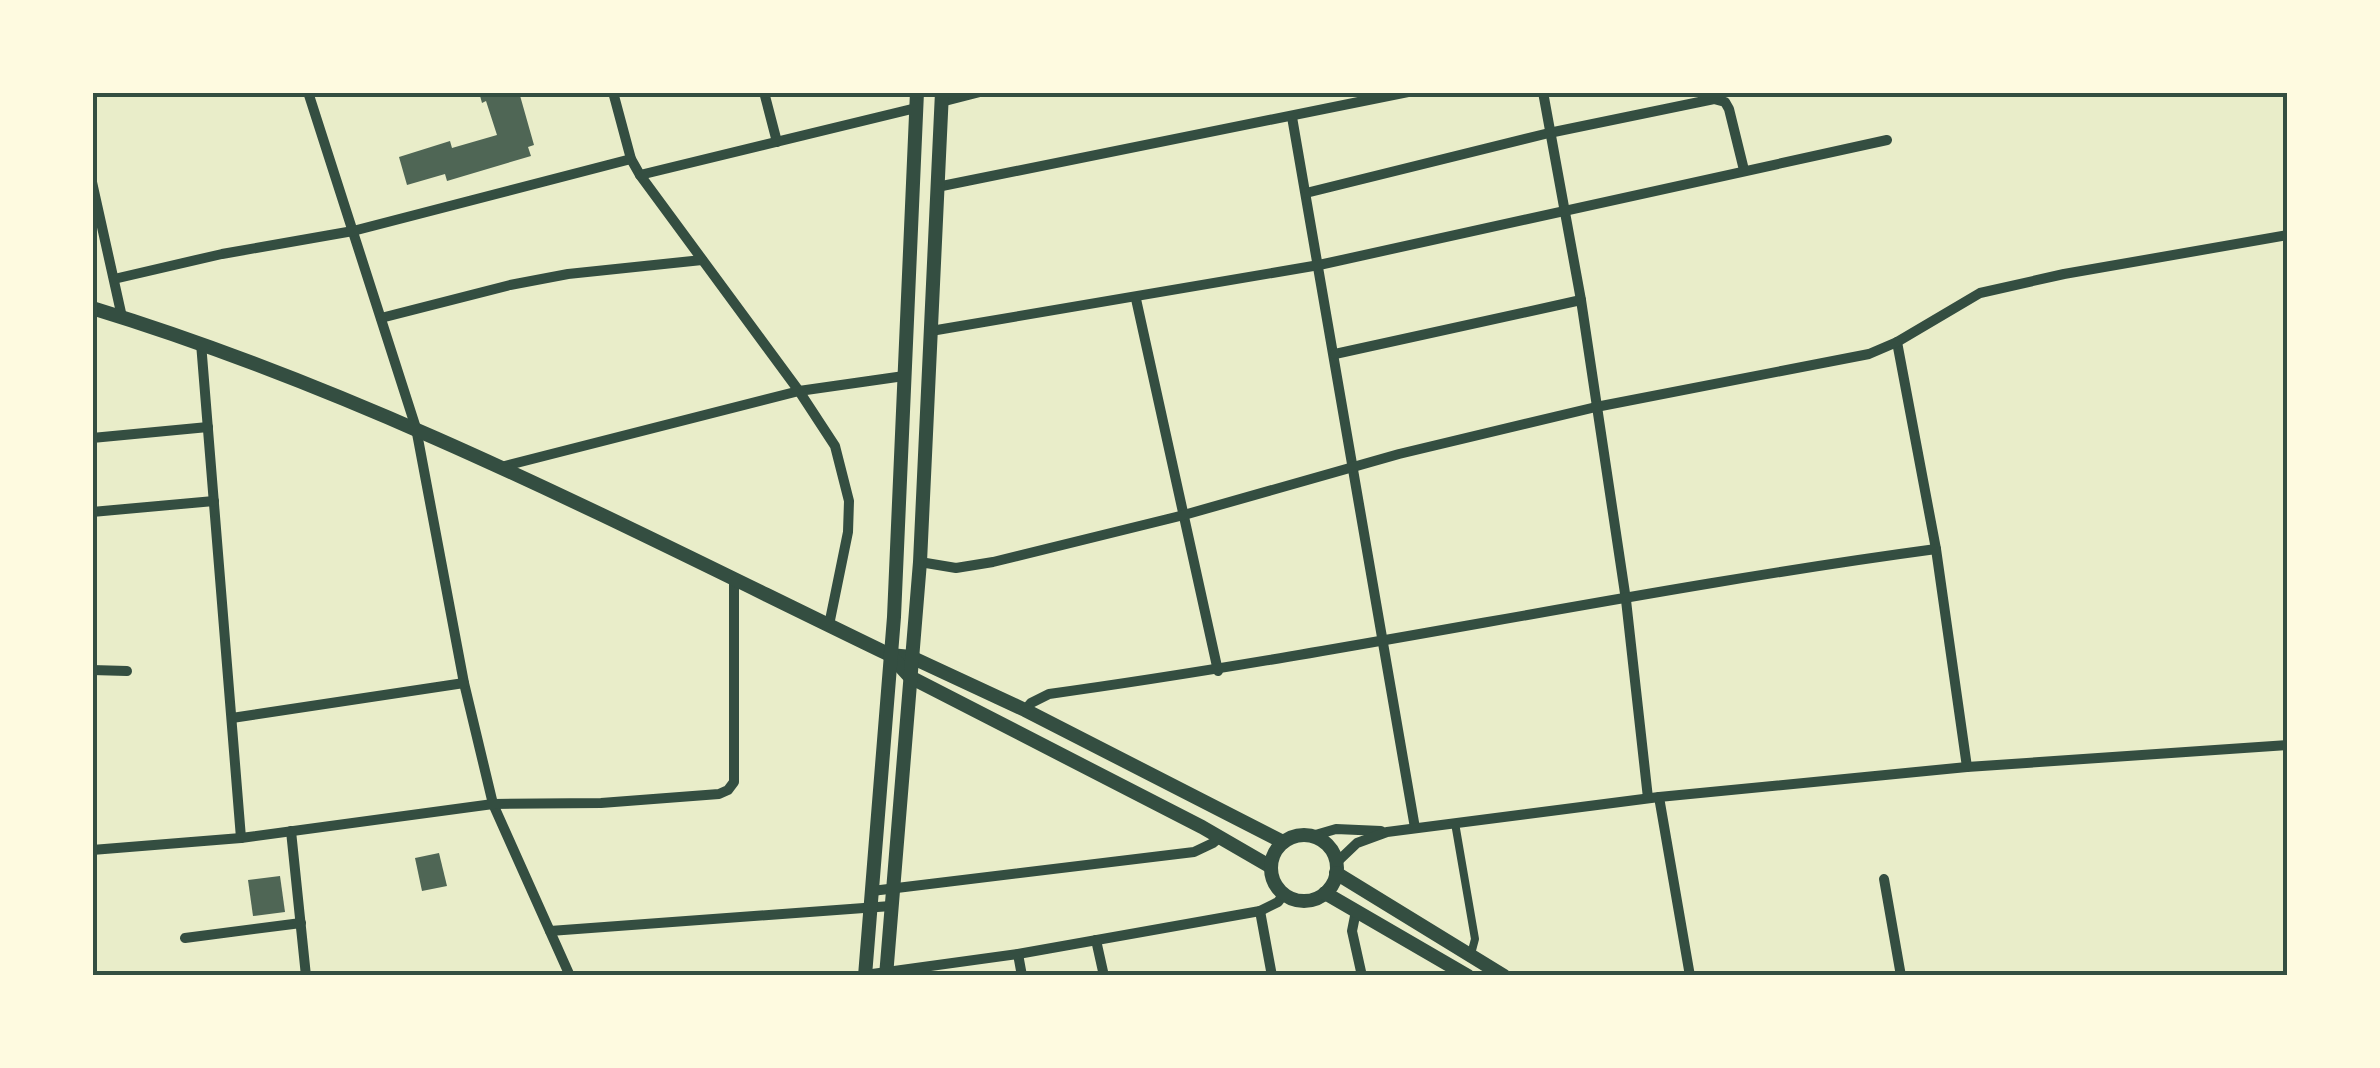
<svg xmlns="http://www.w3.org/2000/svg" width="2380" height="1068" font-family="'Noto Sans',sans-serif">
	<rect width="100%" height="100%" fill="#e9edc9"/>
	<g fill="#4f6655">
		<polygon points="479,92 519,92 534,145 528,147 531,156 447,181 445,174 407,185 399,157 450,141 452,148 497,135 486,101 482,103"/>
		<polygon points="439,853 447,886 422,891 415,858"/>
		<polygon points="280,876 285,912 253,916 248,880"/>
	</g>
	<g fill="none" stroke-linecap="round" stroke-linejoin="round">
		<polyline stroke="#344e41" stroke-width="8" points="1455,823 1475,939 1471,954"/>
		<g stroke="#344e41" stroke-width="10">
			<polyline points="308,92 416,428 464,683 493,804 570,976"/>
			<polyline points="613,92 631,159 640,175 799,391 835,446 849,501 848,532 829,625"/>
			<polyline points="764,92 777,142"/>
			<polyline points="1543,92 1581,300 1626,600 1648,798"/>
			<polyline points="941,102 980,92"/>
			<polyline points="1292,117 1415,828"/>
			<polyline points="640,175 916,108"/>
			<polyline points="92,182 122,317"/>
			<polyline points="937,187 1408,92"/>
			<polyline points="1306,193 1549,133 1714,99 1725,102 1729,109 1744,170"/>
			<polyline points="114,279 222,254 353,231 631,159"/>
			<polyline points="1136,299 1218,671"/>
			<polyline points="381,318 510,285 568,274 702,260"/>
			<polyline points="931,331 1319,265 1887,140"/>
			<polyline points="1897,342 1936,549 1967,767"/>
			<polyline points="201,343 241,838"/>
			<polyline points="1335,354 1581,300"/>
			<polyline points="92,438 208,427"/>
			<polyline points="501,467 799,391 904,376"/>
			<polyline points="92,512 214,501"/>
			<polyline points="920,562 956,568 993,562 1184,515 1399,454 1596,407 1869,354 1897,342 1980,293 2064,274 2288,235"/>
			<polyline points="92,670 127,671"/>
			<path d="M 1025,710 L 1031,703 L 1049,694 C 1346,653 1639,589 1936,549"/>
			<polyline points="232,718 464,683"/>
			<polyline points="1659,797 1690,976"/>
			<polyline points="291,831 306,976"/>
			<polyline points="1312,836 1336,829 1381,831"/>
			<polyline points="92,850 241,838 493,804 601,803 719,794 728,790 734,782 734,581"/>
			<polyline points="1336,863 1357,843 1387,832 1659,797 1967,767 2288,745"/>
			<polyline points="1884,879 1901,976"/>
			<polyline points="872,891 1194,852 1213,843 1220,837"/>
			<polyline points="1260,911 1272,976"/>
			<polyline points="1356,911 1352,931 1362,976"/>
			<polyline points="550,931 891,906"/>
			<polyline points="185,938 301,923"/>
			<polyline points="1096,940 1104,976"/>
			<polyline points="1018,954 1022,976"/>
			<polyline points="865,975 1018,954 1260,911 1278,902 1284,894"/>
		</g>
		<g stroke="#344e41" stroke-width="14">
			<path d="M 92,308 C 371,393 629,529 890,655 L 911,657 L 1025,710 L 1283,842"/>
			<polyline points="890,655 910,677 1202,827 1271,867"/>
			<circle cx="1304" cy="868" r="33"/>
			<polyline points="1336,873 1504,976"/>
			<polyline points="1325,893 1468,976"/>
			<polyline points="865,976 894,617 917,92"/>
			<polyline points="886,976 920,562 942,92"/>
		</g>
	</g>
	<rect width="2380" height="1068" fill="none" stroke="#fefae0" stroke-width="190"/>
	<rect x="95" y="95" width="2190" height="878" fill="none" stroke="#344e41" stroke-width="4"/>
</svg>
